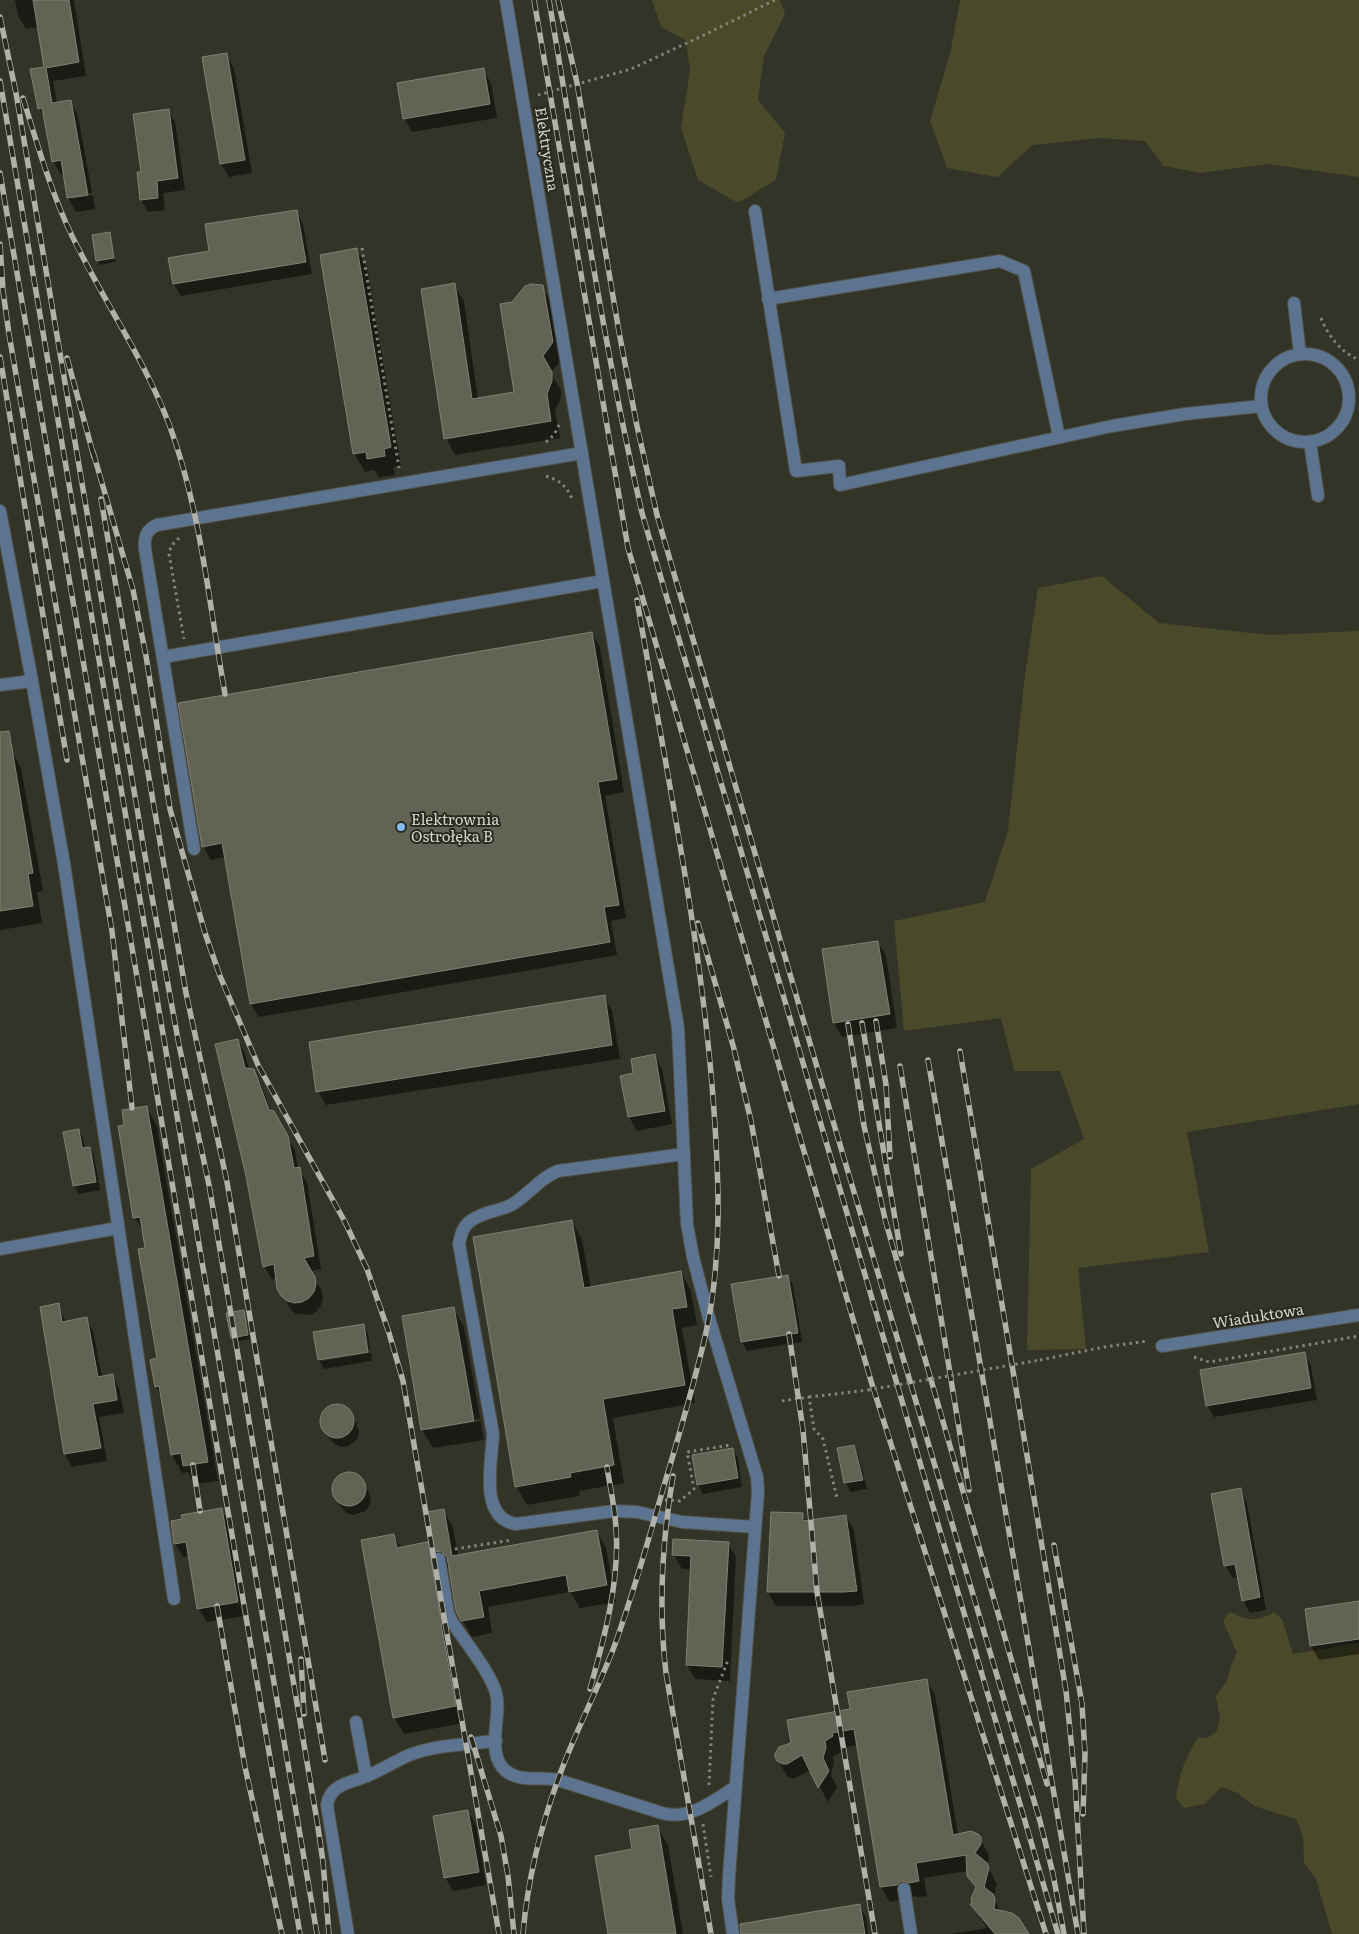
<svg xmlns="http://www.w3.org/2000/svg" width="1359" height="1934" font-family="Literata,serif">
	<rect width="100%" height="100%" fill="#333428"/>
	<g fill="#4a4a2a">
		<polygon points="652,0 780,0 785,14 764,56 758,100 785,133 776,180 738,203 698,180 681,128 690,71 686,40 661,27"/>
		<polygon points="960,0 1359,0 1359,177 1268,164 1200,173 1164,166 1145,141 1100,138 1033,145 997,177 947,168 930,121 950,54"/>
		<polygon points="1102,576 1159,623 1269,635 1359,631 1359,1104 1187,1132 1209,1252 1078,1268 1086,1349 1027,1350 1031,1169 1084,1139 1060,1071 1014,1071 1001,1018 904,1031 894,921 985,902 1008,831 1025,675 1038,588"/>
		<path d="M 1229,1612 C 1235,1613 1240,1617 1244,1618 C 1256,1621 1264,1618 1274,1612 L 1282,1619 L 1293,1654 L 1359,1643 L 1359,1934 L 1332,1934 L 1316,1879 L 1304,1863 L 1303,1836 L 1296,1819 L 1254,1806 L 1238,1793 L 1221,1787 L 1205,1804 L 1184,1808 L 1176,1798 C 1179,1773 1185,1759 1198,1738 L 1209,1737 L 1217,1731 L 1220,1718 L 1216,1696 L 1227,1681 L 1231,1665 L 1237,1653 L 1223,1621 Z"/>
	</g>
	<g fill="#0007" fill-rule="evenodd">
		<polygon points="15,0 74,0 86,76 53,81 57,104 70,101 78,115 92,193 72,196 72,199 93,195 95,209 76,212 68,198 64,175 61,175 53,161 45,119 39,108 45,68 39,27 26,29 18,16"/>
		<polygon points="226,55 234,68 252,173 229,177 221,164"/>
		<polygon points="483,69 491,83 497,118 412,132 404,118"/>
		<polygon points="168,110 175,122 185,190 163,193 165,210 148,212 141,200 142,173"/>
		<polygon points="296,211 303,224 312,274 181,296 174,284 210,252"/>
		<polygon points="109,234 111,238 115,262 100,265 97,261"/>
		<polygon points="357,250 367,268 401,466 393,467 395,475 379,477 374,470 365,472 354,453"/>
		<polygon points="454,285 464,301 478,399 516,393 513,303 542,287 552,303 562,359 551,373 561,390 561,398 555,411 560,438 455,455 446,438"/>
		<polygon points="592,633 600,647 624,792 605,796 626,918 611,921 617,955 259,1017 251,1004 226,857 211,860 203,846"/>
		<polygon points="11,750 21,768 43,891 37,892 42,923 1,930 0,933 0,752"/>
		<polygon points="878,942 886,956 897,1028 842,1037 834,1023 823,951"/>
		<polygon points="604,997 612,1010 620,1059 326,1105 318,1092"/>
		<polygon points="238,1040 245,1054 249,1070 253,1070 261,1084 271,1112 295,1150 298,1169 307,1182 321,1269 310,1271 322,1291 323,1299 321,1305 317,1311 310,1315 296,1314 291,1310 279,1289 277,1278 272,1280 264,1266"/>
		<polygon points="654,1056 662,1069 672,1124 637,1131 629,1117 622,1077 635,1074"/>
		<polygon points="146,1107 157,1126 218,1481 195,1484 188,1472 182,1473 172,1455 162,1396 156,1387 158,1360 147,1249 144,1234 135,1217 126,1126"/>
		<polygon points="79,1130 83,1138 85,1149 90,1148 94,1156 100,1190 79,1194 74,1186 65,1133"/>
		<polygon points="572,1221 582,1240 591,1288 681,1272 691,1291 697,1325 682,1328 695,1403 613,1418 624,1483 579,1491 580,1496 527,1505 516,1486"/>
		<polygon points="787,1276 793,1285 802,1342 747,1351 742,1342"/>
		<polygon points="58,1305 66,1322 86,1319 93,1331 102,1377 112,1375 119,1388 124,1413 99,1417 107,1461 72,1467 65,1454 41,1308"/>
		<path d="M 453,1308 L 464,1327 L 484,1440 L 433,1448 L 422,1430 ZM 480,1419 L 480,1421 L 428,1430 L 428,1428 Z"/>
		<polygon points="243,1312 250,1339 234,1342 228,1314"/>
		<polygon points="363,1325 368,1334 370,1350 321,1359 321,1361 371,1353 372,1361 324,1369 319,1360 315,1333"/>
		<polygon points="1304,1354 1311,1366 1317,1400 1214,1417 1207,1405"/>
		<polygon points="342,1405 347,1408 352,1413 359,1430 358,1437 354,1442 348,1446 341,1447 335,1444 327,1436 322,1426 322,1415 329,1407"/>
		<polygon points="853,1446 858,1455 867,1489 851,1492 846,1483 839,1449"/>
		<polygon points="732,1449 738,1458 742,1487 703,1494 698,1485 693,1456"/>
		<polygon points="353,1473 359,1476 364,1481 371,1498 370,1505 366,1511 353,1515 346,1513 339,1504 334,1494 334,1484 341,1475"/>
		<polygon points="1240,1490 1247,1503 1266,1610 1250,1613 1243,1600 1239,1577 1233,1578 1225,1565"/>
		<polygon points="221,1509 229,1523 245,1616 207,1622 199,1609 190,1556 183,1557 175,1544"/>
		<polygon points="443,1510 453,1527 458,1556 597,1531 606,1548 616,1602 580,1608 570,1592 488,1607 492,1633 472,1637 462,1620 450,1568 443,1569 440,1578 449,1632 452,1640 450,1640 464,1723 404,1734 394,1717 394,1536 401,1548 434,1542"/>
		<polygon points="772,1513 802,1515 806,1522 846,1517 854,1530 864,1604 852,1606 776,1606 768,1592"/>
		<polygon points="728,1543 736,1557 730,1681 695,1679 687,1665 692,1569 682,1569 674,1555"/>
		<polygon points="1359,1603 1359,1654 1319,1660 1311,1646"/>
		<polygon points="926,1680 935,1695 958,1835 979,1837 988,1853 989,1860 986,1864 997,1884 993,1898 1001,1912 1027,1934 951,1934 987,1928 972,1906 976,1889 969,1876 968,1871 924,1878 927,1896 918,1897 911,1896 906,1899 890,1902 881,1887 858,1745 839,1748 841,1752 833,1757 834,1763 831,1775 837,1787 828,1802 811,1770 793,1779 787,1776 778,1760 792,1744 852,1710"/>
		<polygon points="468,1811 476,1825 486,1885 453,1891 445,1877"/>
		<polygon points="657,1827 668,1845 683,1934 610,1934 634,1850"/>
		<polygon points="859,1905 866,1917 868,1934 755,1934"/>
	</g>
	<g fill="#626355" stroke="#818173">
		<polygon points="33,0 69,0 79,62 46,68 52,103 71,100 88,195 67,198 61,160 52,162 42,108 38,109 30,69 44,67"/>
		<polygon points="227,53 245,160 220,164 202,57"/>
		<polygon points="484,68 490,104 403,119 397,83"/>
		<polygon points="169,109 178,178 157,181 158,198 140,200 137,172 141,172 133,114"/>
		<polygon points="297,210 306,262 173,284 168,258 209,251 205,224"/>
		<polygon points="110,232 114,258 96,261 92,235"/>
		<polygon points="357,248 391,447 384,449 385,456 367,459 366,452 353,454 320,255"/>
		<polygon points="455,283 472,399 514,392 500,304 512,302 525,286 531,284 543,285 553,342 543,356 552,372 552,381 547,394 551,421 444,439 421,289"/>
		<polygon points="592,632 617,779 598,782 619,905 604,907 610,942 250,1004 222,843 202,847 178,703"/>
		<polygon points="9,731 33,873 28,874 33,906 0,911 0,732"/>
		<polygon points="878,941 890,1014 833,1023 822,949"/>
		<polygon points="605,995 612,1045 316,1092 309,1042"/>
		<polygon points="238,1039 245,1068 254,1069 269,1110 274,1111 288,1136 294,1168 300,1167 314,1256 304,1258 315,1277 316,1284 314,1292 309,1298 302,1302 295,1303 287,1301 281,1296 277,1289 274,1264 263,1267 246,1176 215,1044"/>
		<polygon points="655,1054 665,1111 628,1117 620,1076 633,1073 631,1059"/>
		<polygon points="147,1106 208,1462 183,1466 181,1453 171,1455 159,1386 155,1387 150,1360 157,1358 138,1249 145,1248 140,1217 133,1218 118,1126 124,1125 122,1110"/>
		<polygon points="79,1129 82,1148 90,1147 96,1182 73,1186 63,1132"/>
		<polygon points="572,1220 584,1288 681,1271 687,1307 672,1309 685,1385 603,1399 614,1465 570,1473 571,1477 515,1487 473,1237"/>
		<polygon points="788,1275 798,1333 741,1342 731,1284"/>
		<polygon points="59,1303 62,1322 87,1317 98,1377 113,1374 117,1400 93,1404 101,1448 64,1454 40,1307"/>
		<polygon points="454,1307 474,1421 421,1430 402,1316"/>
		<polygon points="244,1310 248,1335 231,1338 226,1313"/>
		<polygon points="364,1324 368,1352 318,1360 313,1332"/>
		<polygon points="1305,1352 1311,1388 1206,1406 1200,1370"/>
		<circle cx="337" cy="1421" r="17"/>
		<polygon points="854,1445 863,1480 844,1483 837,1448"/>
		<polygon points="733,1448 738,1478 697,1485 692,1455"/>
		<circle cx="349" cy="1489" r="17"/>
		<polygon points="1241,1488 1260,1597 1242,1601 1235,1564 1224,1566 1211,1494"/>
		<polygon points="222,1508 238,1602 197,1609 186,1542 174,1544 171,1521 182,1519 181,1515"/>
		<polygon points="444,1509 452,1556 597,1530 607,1585 569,1592 566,1575 479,1591 484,1617 461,1621 456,1611 447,1557 441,1551 434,1552 431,1560 440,1614 444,1624 441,1624 456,1706 393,1718 361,1540 394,1534 397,1548 432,1541 427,1512"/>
		<polygon points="771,1512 803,1513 803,1521 846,1515 857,1591 844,1592 767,1592"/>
		<polygon points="673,1539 729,1542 722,1667 686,1665 691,1556 672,1555"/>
		<polygon points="1359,1601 1359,1639 1310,1646 1305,1609"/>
		<polygon points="927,1679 953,1835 971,1831 978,1834 981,1837 981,1844 975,1853 987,1863 989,1868 984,1887 993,1894 995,1899 994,1909 1012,1913 1019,1918 1029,1934 995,1934 970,1904 972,1904 971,1899 976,1887 967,1876 966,1855 916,1863 919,1881 909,1883 902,1881 897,1885 880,1887 854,1729 832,1733 833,1736 825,1741 826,1747 823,1758 829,1771 818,1788 802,1755 787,1764 783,1764 777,1761 775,1757 775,1754 779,1747 791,1743 787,1720 850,1709 847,1692"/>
		<polygon points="468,1810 479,1872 444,1878 433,1816"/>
		<polygon points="658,1825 676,1934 608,1934 595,1856 632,1849 629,1830"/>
		<polygon points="860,1904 865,1934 741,1934 740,1924"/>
	</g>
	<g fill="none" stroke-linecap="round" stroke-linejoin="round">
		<g stroke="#505146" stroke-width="14">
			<g id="minor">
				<polyline points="506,0 678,1028 687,1224 693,1257 709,1318 757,1477 758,1492 729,1876 728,1899 733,1934"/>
				<polyline points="755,211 796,471 839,466 840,485 1112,426 1185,414 1261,406"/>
				<polyline points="768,299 1000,261 1024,271 1059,437"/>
				<polyline points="1294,303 1300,354"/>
				<circle cx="1305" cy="398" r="44"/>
				<polyline points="1310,442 1318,496"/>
				<polyline points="0,511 32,681 64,864 174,1599"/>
				<polyline points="163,657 603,581"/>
				<polyline points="0,685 32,681"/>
				<path d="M 194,849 L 145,549 C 144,537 146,530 157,525 L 582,453"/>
				<path d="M 684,1154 L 558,1171 C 539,1178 528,1196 511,1205 C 497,1212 480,1212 468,1223 C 462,1229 461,1235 459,1244 L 493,1434 C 492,1461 478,1518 516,1524 L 614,1511 L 637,1512 L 682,1522 L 755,1527"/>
				<polyline points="0,1249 118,1228"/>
				<polyline points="1162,1346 1359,1315"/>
				<path d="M 439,1559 L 448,1613 L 452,1622 C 464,1640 495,1678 497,1698 C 500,1720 486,1755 506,1771 C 521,1783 541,1776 558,1780 L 662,1813 C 688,1821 714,1801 735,1787"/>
				<polyline points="356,1722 366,1776"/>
				<polyline points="904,1889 911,1934"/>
				<path d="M 348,1934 L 327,1805 C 330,1784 350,1783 367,1776 C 383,1769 397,1760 412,1754 C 436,1745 470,1744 496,1741"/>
			</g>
		</g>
		<g stroke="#83847a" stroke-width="3" stroke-dasharray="2.5 4" stroke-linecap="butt">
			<polyline points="538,95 631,69 700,37 775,0"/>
			<polyline points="362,248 399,468"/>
			<path d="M 1321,318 C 1328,336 1341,352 1359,360"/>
			<polyline points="546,442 554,435 560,423"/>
			<path d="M 546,476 C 559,480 567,486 572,499"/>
			<polyline points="179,538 171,546 169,554 184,639"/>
			<polyline points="1194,1357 1209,1362 1359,1336"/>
			<polyline points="1040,1360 1104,1347 1148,1341"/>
			<polyline points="809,1397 868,1390"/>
			<polyline points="782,1401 809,1397 814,1429 823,1439 837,1498"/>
			<polyline points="665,1500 680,1501 694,1489 687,1452 731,1445"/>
			<polyline points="455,1549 512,1540"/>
			<polyline points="709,1785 713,1699 728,1660"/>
			<polyline points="703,1824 711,1877"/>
		</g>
		<use href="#minor" stroke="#5d7490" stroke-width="12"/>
		<g stroke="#b1b1a9" stroke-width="5.5">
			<g id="rail">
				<polyline points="534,0 628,548 871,1381 1046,1934"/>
				<path d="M 549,0 C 578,171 603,344 642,513 L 1058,1934"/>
				<polyline points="558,0 577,83 619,332 637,426 657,515 812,1050 1040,1821 1053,1874 1064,1934"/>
				<polyline points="0,17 16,93 152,897 179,1045 209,1185 317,1821 323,1862 329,1934"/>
				<polyline points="0,81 317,1934"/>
				<path d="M 23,98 C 36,140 48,182 66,223 C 97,292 142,353 169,424 C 201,510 209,604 225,694"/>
				<polyline points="0,173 300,1934"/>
				<polyline points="0,244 3,291 9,334 112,931 132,1108"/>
				<polyline points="0,357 67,760"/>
				<polyline points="67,358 94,457"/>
				<polyline points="93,452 133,590 146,656 170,809 205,933 220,976 258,1065 345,1222 367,1269 389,1333 403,1381 499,1934"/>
				<polyline points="101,499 186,993 227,1182 325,1760"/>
				<polyline points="698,923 734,1049 751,1121 779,1276"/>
				<polyline points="876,1021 886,1085 890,1157"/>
				<polyline points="862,1023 901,1254"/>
				<polyline points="848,1024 864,1126 886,1223 1047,1784"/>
				<polyline points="960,1051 1066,1691 1075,1780 1084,1934"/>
				<polyline points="928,1060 1078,1934"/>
				<polyline points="900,1066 969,1490"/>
				<polyline points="789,1334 803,1430 817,1592 875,1934"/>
				<polyline points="193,1465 200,1511"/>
				<path d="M 673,1476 C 662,1542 658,1606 666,1673 L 711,1934"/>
				<polyline points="1054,1545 1082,1704 1085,1754 1083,1814"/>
				<polyline points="217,1606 245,1767 282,1934"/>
				<polyline points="301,1659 304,1714"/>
				<path d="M 590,1689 C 604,1639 620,1581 616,1528 C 615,1508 610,1487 607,1467"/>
				<polyline points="471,1737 501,1836 508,1876 514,1934"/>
				<path d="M 523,1934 C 528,1874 543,1817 565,1761 C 580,1723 599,1686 614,1647 C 633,1595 648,1542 663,1489 C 678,1439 693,1388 705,1337 C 723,1258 719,1177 713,1097 C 700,931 665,765 637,600"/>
			</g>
		</g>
		<use href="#rail" stroke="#292a1e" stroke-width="4" stroke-dasharray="11" stroke-linecap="butt"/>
		<polyline stroke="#83847a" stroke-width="3" stroke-dasharray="2.5 4" stroke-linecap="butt" points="868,1390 1040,1360"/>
	</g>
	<circle fill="#87bbfb" stroke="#292a1e" stroke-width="2" cx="401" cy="827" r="5"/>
	<g text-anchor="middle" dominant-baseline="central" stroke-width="4" stroke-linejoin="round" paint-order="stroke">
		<g font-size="15" fill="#d5d5ce" stroke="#292a1e">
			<text transform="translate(548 149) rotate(81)">Elektryczna</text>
			<text transform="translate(1258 1315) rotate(-9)">Wiaduktowa</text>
		</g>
		<g font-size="15" fill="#d5d5ce" stroke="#292a1e" text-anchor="start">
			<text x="411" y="818">Elektrownia<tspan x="411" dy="17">Ostrołęka B</tspan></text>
		</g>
	</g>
</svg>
